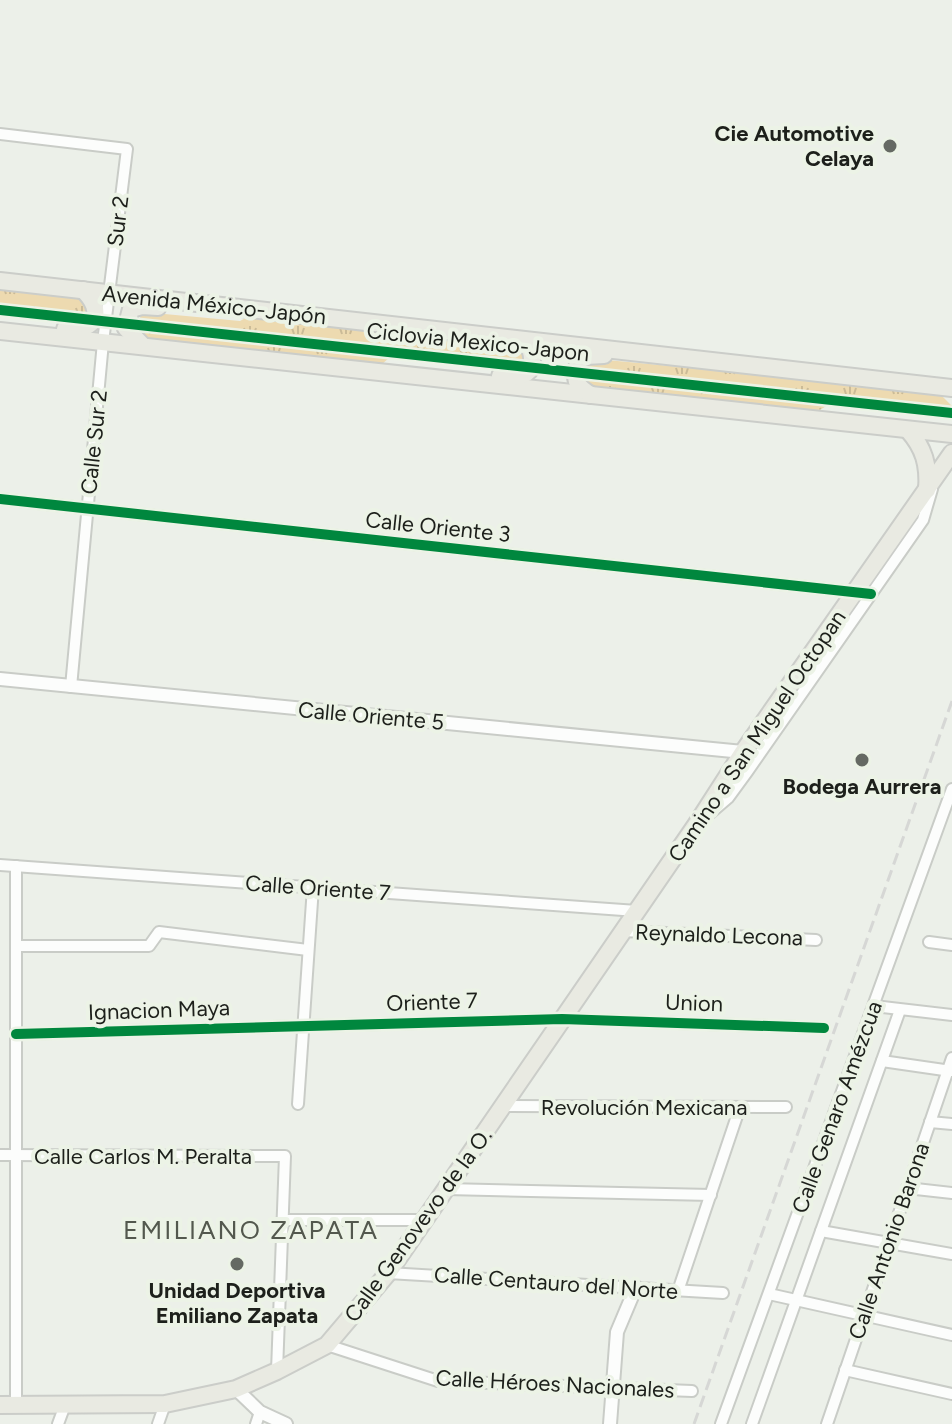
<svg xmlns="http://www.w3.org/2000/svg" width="952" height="1424" font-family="Figtree,sans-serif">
	<defs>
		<pattern id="park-tufts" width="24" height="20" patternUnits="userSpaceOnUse" patternTransform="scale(2)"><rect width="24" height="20" fill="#eddab0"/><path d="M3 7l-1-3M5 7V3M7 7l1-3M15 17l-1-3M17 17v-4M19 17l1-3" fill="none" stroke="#cbbb97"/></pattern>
	</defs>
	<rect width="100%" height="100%" fill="#ecf0e9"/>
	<g fill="url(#park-tufts)">
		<polygon points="0,288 77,296 86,307 83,318 71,323 0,315"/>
		<polygon points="143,312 240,321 251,315 521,345 525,362 521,369 508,371 389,358 382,364 149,339 138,331 136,325"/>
		<polygon points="596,359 937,391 952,406 952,417 946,419 828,405 818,411 593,388 585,384 581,367"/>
	</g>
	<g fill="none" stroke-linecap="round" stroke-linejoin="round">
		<g stroke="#c9ccc7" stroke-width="14">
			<g id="minor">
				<polyline points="0,134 127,149 103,342 71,687"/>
				<polyline points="0,499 871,594"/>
				<polyline points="707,816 728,798 747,772 923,520 932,489"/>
				<polyline points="0,865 637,911"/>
				<polyline points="623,931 816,940"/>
				<polyline points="929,942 952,945"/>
				<polyline points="16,946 149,946 159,932 308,950"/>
				<polyline points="874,1006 952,1015"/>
				<polyline points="16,1034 562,1019 824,1028"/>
				<polyline points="882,1061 951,1071"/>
				<polyline points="298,1104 313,887"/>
				<polyline points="503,1106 786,1107"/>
				<polyline points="930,1122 952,1124"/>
				<polyline points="0,1155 285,1156 277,1371"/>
				<polyline points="907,1188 952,1193"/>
				<polyline points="446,1189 711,1195"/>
				<polyline points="282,1220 425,1220"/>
				<polyline points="821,1231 952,1254"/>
				<polyline points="388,1273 723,1293"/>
				<polyline points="678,1291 740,1107"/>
				<polyline points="769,1294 952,1335"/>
				<polyline points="327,1345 438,1381 692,1391"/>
				<polyline points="845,1370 952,1394"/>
				<polyline points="16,1405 16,866"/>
				<polyline points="58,1424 65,1405"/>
				<polyline points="158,1424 165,1404"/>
				<polyline points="256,1424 260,1412"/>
				<polyline points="721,1424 952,789"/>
				<polyline points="752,1424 900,1010"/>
				<polyline points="827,1424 952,1058"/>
			</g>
		</g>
		<g stroke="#c9ccc7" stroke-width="16">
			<g id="tertiary">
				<polyline points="0,679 743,752"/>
				<polyline points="236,1389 260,1412 286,1424"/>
				<polyline points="610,1424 617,1332 636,1287"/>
			</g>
		</g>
		<g stroke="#cbcdc9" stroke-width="20">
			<g id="primary">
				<polyline points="0,281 952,388"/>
				<path d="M 65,329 C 97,332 105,311 83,290"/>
				<polyline points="0,331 952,434"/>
				<polyline points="143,346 126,328 131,309 142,306 158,307"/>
				<path d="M 500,376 C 523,378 538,375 530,348 L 514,339"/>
				<path d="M 591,395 C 575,386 573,378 579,361 L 586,356 L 604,355"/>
				<path d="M 908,430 C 924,448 929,465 927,490"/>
				<polyline points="0,1405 165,1404 236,1389 277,1371 327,1345 388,1273 696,825 743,752 952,453"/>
			</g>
		</g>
		<use href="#minor" stroke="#fcfdfc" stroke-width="10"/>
		<use href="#tertiary" stroke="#fcfdfc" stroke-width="12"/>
		<use href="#primary" stroke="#e9eae2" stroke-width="16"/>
		<polyline stroke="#d6d7d5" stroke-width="3" stroke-dasharray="12 6" stroke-linecap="butt" points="694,1424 952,701"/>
		<g stroke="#ecf3e6" stroke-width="15">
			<g id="cycleway">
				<polyline points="0,310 952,413"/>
				<polyline points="0,499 871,594"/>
				<polyline points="16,1034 562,1019 824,1028"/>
			</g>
		</g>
		<use href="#cycleway" stroke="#00873e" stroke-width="10"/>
	</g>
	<g fill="#656963" stroke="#ecf3e6" stroke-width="3">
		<circle cx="890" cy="146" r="8"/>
		<circle cx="862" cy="760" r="8"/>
		<circle cx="237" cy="1264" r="8"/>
	</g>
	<g text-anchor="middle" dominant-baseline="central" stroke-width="8" stroke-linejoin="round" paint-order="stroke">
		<g font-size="22" font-weight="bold" fill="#1d201b" stroke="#ecf3e6">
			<text x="874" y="133" text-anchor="end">Cie Automotive<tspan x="874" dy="25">Celaya</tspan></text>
			<text x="862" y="786">Bodega Aurrera</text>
			<text x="237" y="1290">Unidad Deportiva<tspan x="237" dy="25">Emiliano Zapata</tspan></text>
		</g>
		<g font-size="22" fill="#1d201b" stroke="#ecf3e6">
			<text transform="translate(118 221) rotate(-83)">Sur 2</text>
			<text transform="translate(214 305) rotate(6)">Avenida México-Japón</text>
			<text transform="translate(478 342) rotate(6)">Ciclovia Mexico-Japon</text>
			<text transform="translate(94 442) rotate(-84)">Calle Sur 2</text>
			<text transform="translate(438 527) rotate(6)">Calle Oriente 3</text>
			<text transform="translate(371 716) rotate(5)">Calle Oriente 5</text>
			<text transform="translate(757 736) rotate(-56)">Camino a San Miguel Octopan</text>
			<text transform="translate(318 888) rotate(4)">Calle Oriente 7</text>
			<text transform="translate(719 935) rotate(2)">Reynaldo Lecona</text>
			<text transform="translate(432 1002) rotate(-2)">Oriente 7</text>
			<text transform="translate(694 1003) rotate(2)">Union</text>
			<text transform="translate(159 1010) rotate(-2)">Ignacion Maya</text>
			<text x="644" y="1107">Revolución Mexicana</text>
			<text transform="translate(837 1107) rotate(-70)">Calle Genaro Amézcua</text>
			<text x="143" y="1156">Calle Carlos M. Peralta</text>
			<text transform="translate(418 1225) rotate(-54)">Calle Genovevo de la O.</text>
			<text transform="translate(889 1241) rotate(-71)">Calle Antonio Barona</text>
			<text transform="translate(556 1283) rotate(4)">Calle Centauro del Norte</text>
			<text transform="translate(555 1384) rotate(3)">Calle Héroes Nacionales</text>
		</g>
		<g font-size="26" letter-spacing="2" fill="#53584e" stroke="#ecf3e6">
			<text x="251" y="1230">EMILIANO ZAPATA</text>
		</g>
	</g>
</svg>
